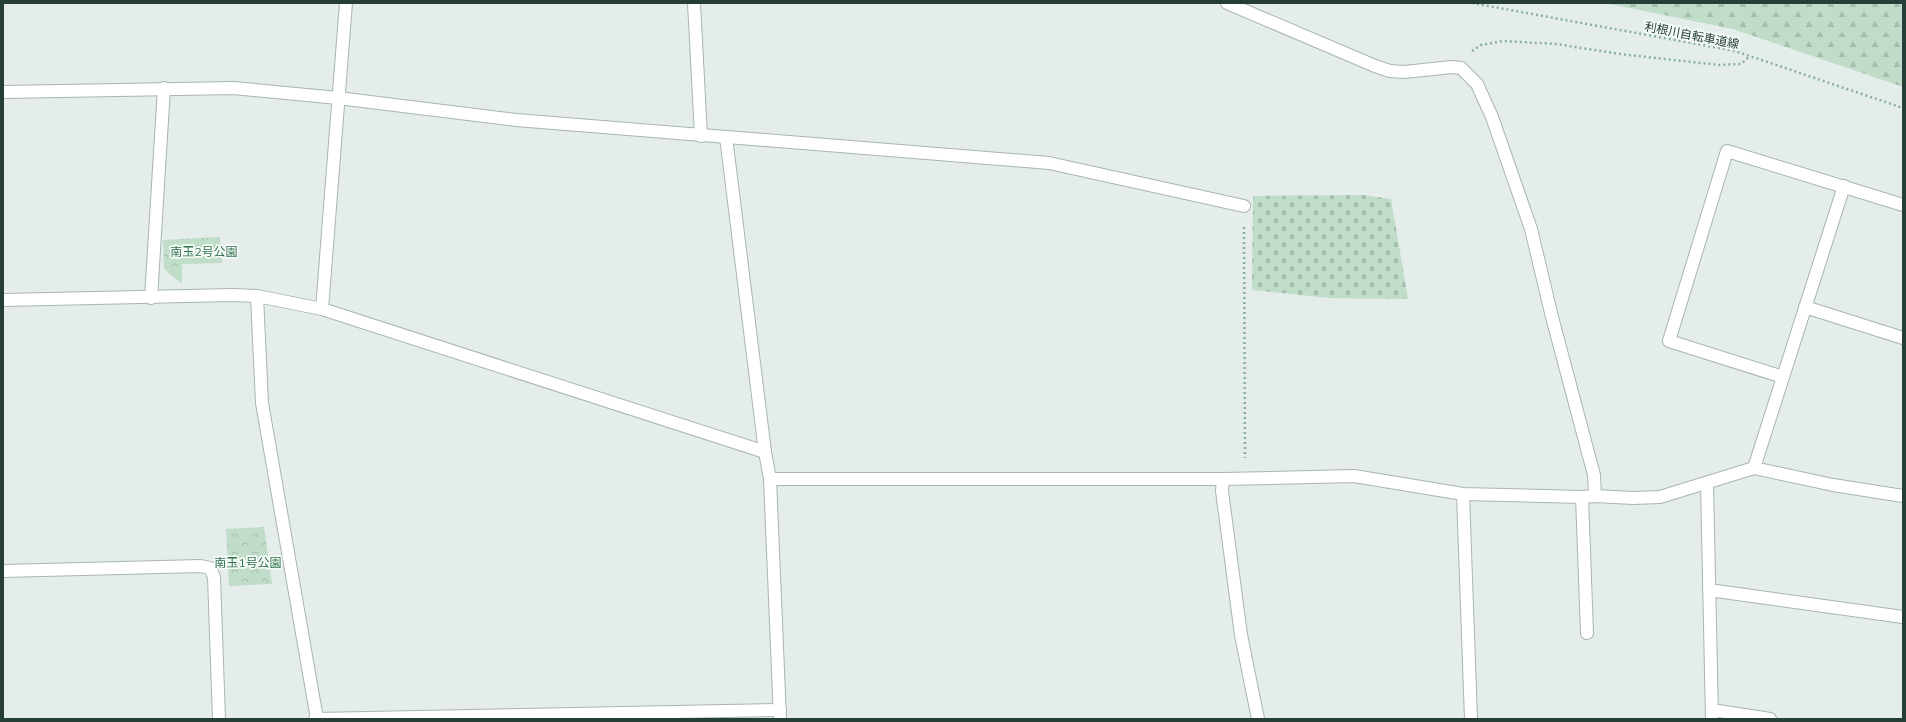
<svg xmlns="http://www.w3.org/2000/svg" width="1906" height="722" font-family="Mulish,'Noto Sans JP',sans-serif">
	<defs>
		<pattern id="forest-firs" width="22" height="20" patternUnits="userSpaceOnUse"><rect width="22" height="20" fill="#bfddc8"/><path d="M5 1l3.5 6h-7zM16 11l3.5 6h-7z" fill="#a4bfad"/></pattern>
		<pattern id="cemetery-stones" width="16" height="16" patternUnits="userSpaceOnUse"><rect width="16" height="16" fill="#bfddc8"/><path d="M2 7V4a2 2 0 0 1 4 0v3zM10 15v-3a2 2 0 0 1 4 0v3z" fill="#a4bfad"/></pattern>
		<pattern id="park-crowns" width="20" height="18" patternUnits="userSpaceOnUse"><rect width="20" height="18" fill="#bfddc8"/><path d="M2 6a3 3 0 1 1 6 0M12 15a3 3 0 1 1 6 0" fill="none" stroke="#a4bfad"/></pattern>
	</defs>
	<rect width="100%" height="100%" fill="#e5edea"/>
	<polygon fill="url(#forest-firs)" points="1605,3 1903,3 1903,87 1733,29"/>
	<polygon fill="url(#cemetery-stones)" points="1363,195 1391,199 1408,299 1329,298 1252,290 1253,196"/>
	<g fill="url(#park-crowns)">
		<polygon points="220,237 222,263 182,264 182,284 164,269 163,240"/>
		<polygon points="264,527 272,584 229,586 226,529"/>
	</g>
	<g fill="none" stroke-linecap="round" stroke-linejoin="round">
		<g stroke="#a8b5b1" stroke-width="14">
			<polyline id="lane" points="257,296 262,403 317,719"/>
		</g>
		<g stroke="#a8b5b1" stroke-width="14">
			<g id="street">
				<polyline points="694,3 701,136"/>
				<polyline points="1227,3 1375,66 1390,71 1404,72 1452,67 1461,68 1477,84 1492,117 1531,229 1552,317 1594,475 1595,496"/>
				<polyline points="3,92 234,88 338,98 516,120 1049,163 1244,206"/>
				<polyline points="726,137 765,452 770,479 780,719"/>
				<polyline points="151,298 164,88"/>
				<polyline points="3,300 233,295 257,296 322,309 765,452"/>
				<polyline points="1805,307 1903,338"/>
				<polyline points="322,309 346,3"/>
				<polyline points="1783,377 1669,341 1727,151 1903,205"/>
				<polyline points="1754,468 1844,186"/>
				<polyline points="770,479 1223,479 1354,476 1463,494 1582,497 1595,496 1633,498 1660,497 1754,468 1833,485 1903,496"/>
				<polyline points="1223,479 1222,491 1241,635 1258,719"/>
				<polyline points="1707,483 1712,719"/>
				<polyline points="1463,494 1471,719"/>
				<polyline points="1582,497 1587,633"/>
				<polyline points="3,571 200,566 210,568 214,577 219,719"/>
				<polyline points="1709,590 1903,617"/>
				<polyline points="1712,710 1770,719"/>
				<polyline points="315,719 780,710"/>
			</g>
		</g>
		<g stroke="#87afa3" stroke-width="2.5" stroke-dasharray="2 3" stroke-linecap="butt">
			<polyline points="1472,3 1735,51 1903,108"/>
			<polyline points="1472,51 1481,45 1503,41 1556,44 1620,54 1719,65 1741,64 1750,56"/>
			<polyline points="1244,227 1245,458"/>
		</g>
		<use href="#lane" stroke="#fff" stroke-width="12"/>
		<use href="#street" stroke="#fff" stroke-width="12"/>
	</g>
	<g text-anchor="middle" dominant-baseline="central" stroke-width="3.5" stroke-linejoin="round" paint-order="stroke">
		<g font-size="12" fill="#253e38" stroke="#f5faf8">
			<text transform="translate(1692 35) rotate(11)">利根川自転車道線</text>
		</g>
		<g font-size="12" fill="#31734c" stroke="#f5faf8">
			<text x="204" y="251">南玉2号公園</text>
			<text x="248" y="562">南玉1号公園</text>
		</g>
	</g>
	<rect width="1906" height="722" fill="none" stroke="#253e38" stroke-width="8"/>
</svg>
